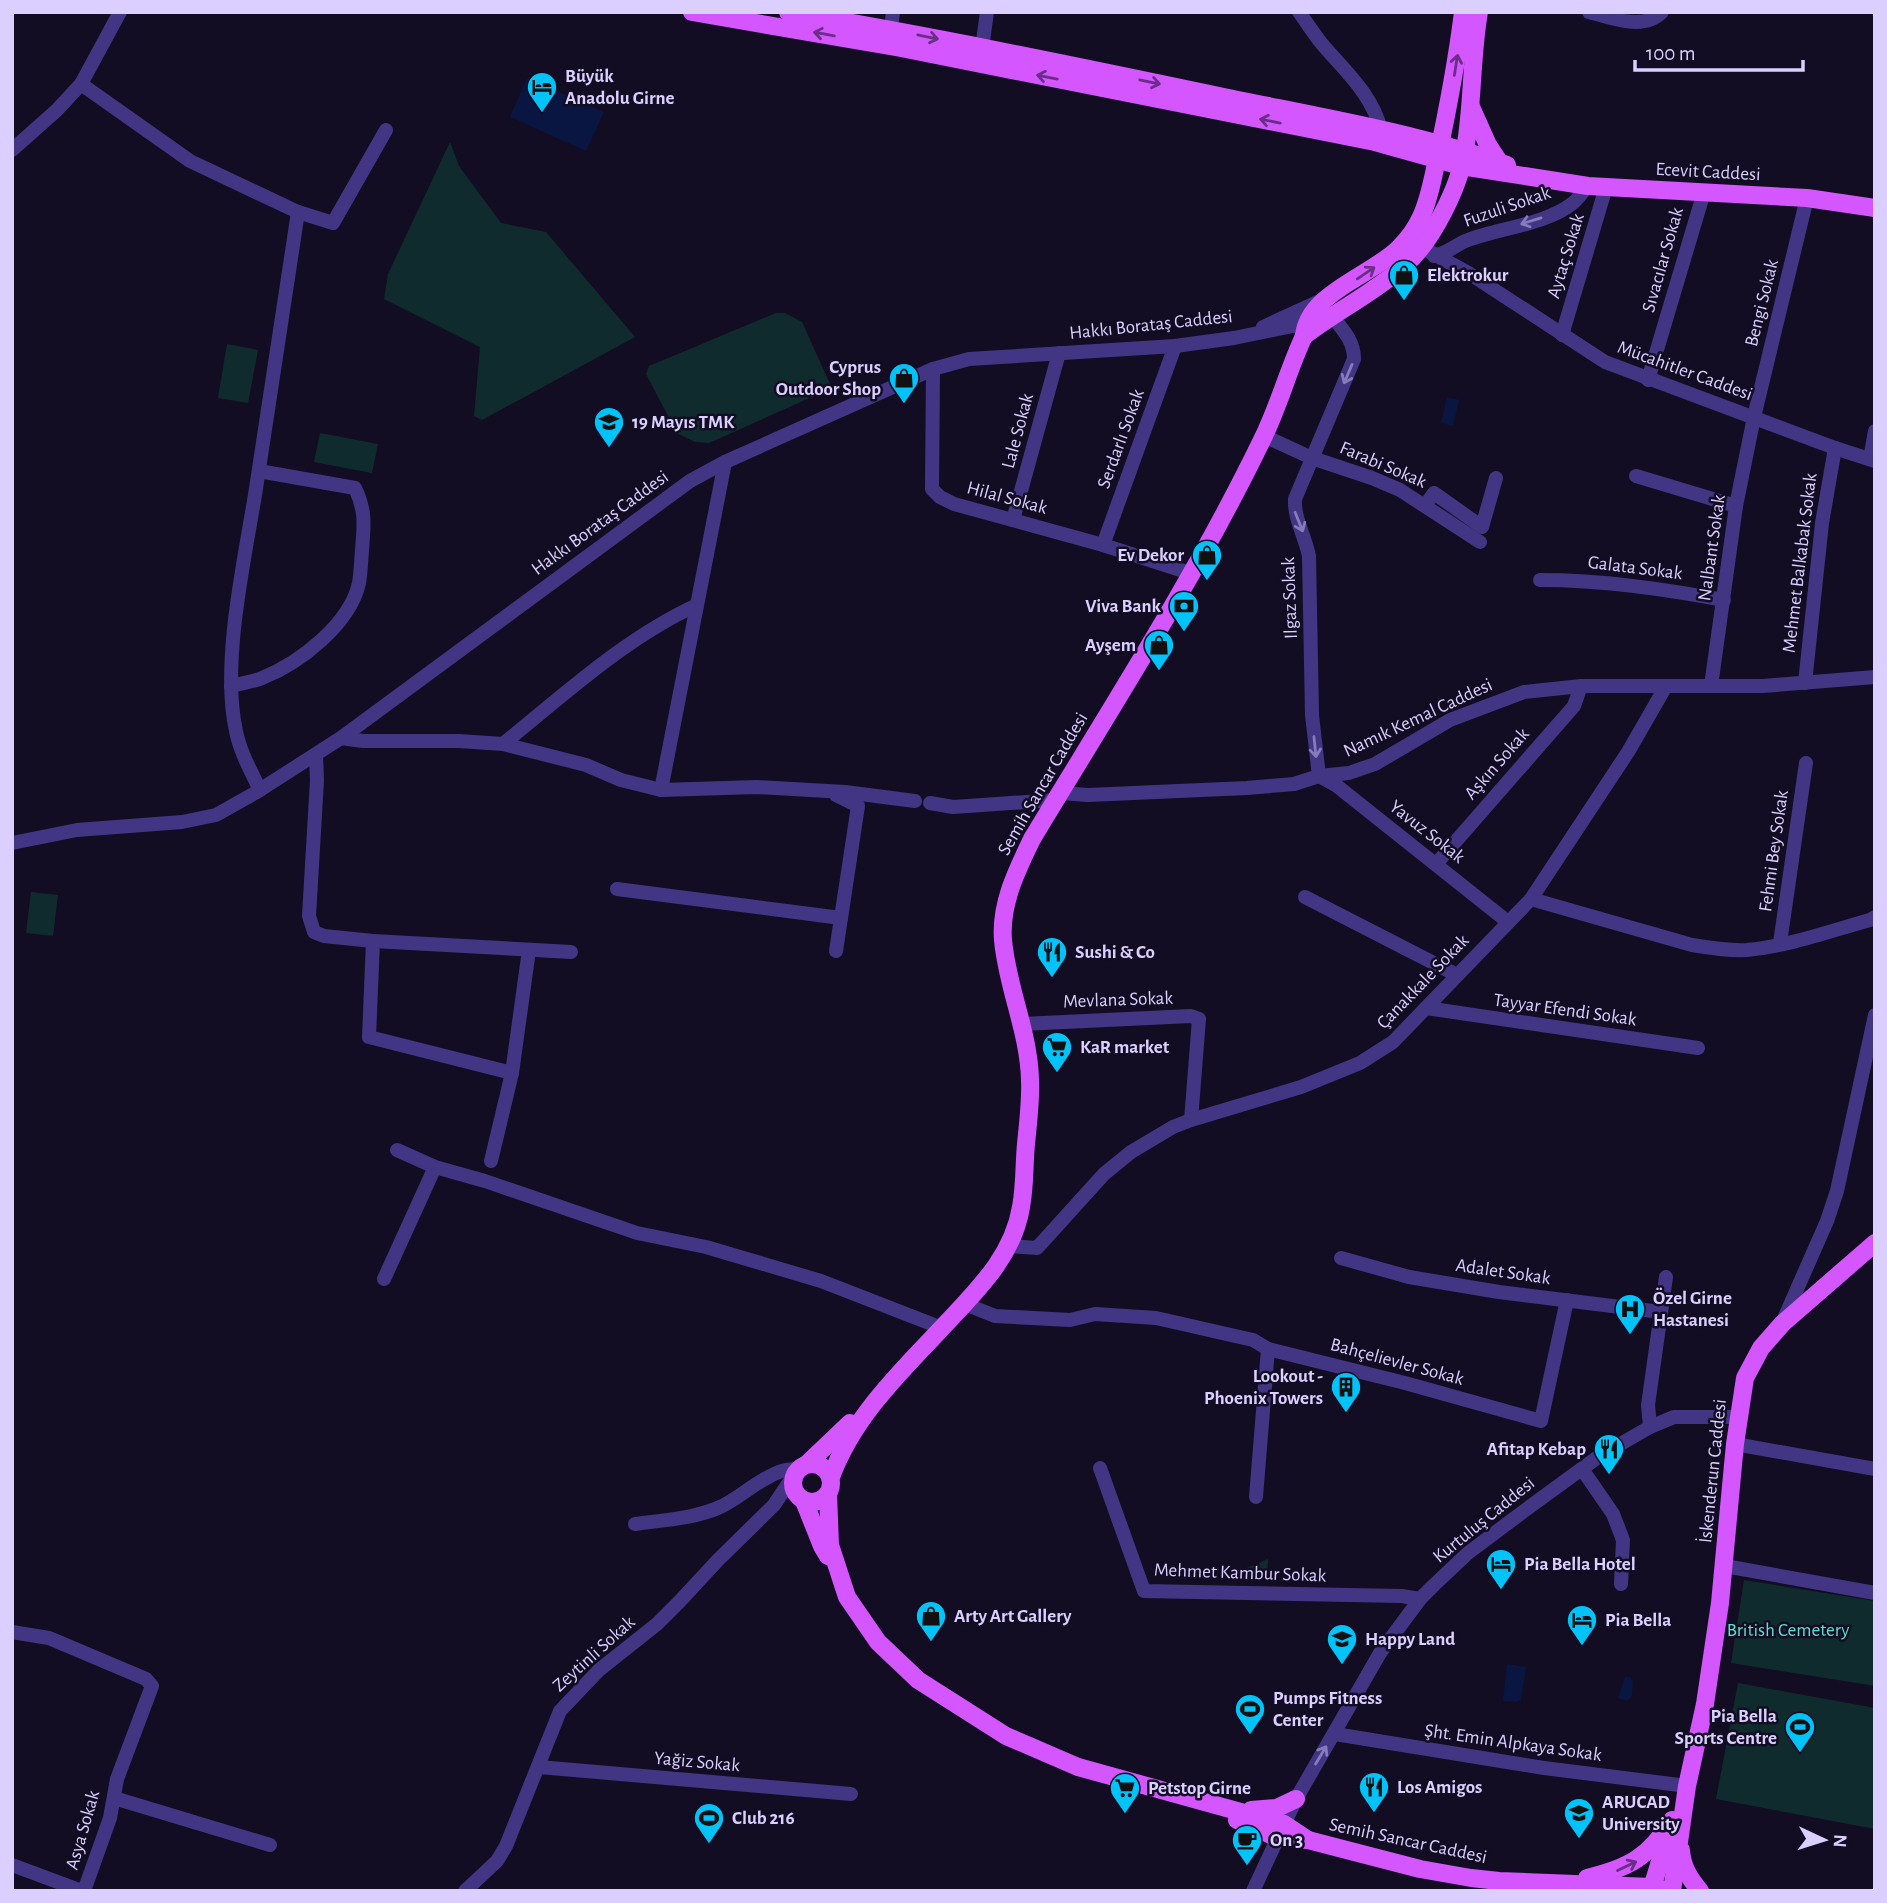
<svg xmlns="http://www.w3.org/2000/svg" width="1887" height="1903" font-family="'Alegreya Sans',sans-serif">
	<rect width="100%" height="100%" fill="#130d23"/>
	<g fill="#102b2d">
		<polygon points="450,142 459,166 501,223 546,232 635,337 482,420 474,416 480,347 384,299 388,274"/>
		<polygon points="776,313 785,313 802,322 830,384 823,392 709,443 695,442 677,433 646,374 649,366"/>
		<polygon points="227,344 258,350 248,403 218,398"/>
		<polygon points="320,433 378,444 372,473 314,462"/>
		<polygon points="31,892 58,895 53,936 26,933"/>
		<polygon points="1268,1559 1267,1579 1228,1576"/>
		<polygon points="1744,1580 1875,1601 1875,1686 1731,1663"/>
		<polygon points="1738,1683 1875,1708 1875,1829 1716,1799"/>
	</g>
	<g fill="#081641">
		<polygon points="527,78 604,112 586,151 510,117"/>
		<polygon points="1447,397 1459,400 1453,426 1441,423"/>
		<polygon points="1507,1664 1526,1667 1521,1699 1517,1702 1503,1701"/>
		<polygon points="1625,1677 1630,1677 1633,1681 1632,1696 1627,1701 1618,1698"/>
	</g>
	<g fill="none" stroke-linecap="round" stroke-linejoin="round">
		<g stroke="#423684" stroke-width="14">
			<path d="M 1299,12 C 1307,23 1314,34 1322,44 C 1345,71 1372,94 1381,130"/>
			<path d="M 1589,12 C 1611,18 1644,31 1662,12"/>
			<polyline points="891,29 893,12"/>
			<polyline points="982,48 987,12"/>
			<polyline points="81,84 190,161 298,212 333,223 386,130"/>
			<polyline points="12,150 57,110 81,84 120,12"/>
			<polyline points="1423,248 1470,274 1605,362 1835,448 1875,461"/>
			<path d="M 1434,256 C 1448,253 1455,245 1468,240 C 1500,228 1547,224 1573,203 C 1579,198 1583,191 1588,186"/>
			<path d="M 1331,315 C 1342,329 1354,340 1354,359 L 1295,499 C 1294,519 1305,536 1309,556 L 1312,715 L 1319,776 L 1337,786 L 1508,922"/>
			<polyline points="1263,327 1324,299"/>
			<polyline points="1562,335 1606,187"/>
			<polyline points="933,369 932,489 940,497 954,504 1103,545 1190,573"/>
			<polyline points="1648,380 1704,192"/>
			<polyline points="1264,436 1312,458 1372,478 1400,490 1480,542"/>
			<polyline points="1870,459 1875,431"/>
			<polyline points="1636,476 1736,506"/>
			<polyline points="1426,504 1434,493 1482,527 1496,478"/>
			<polyline points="1013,520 1059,353"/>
			<polyline points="1103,545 1175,346"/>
			<path d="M 1540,580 C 1603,580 1662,589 1724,600"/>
			<polyline points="1805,683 1822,523 1835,448"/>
			<path d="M 231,686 C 241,683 253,682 262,678 C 300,663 350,624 359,583 C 361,572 361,561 362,550 C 364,525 366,511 355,488 L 259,471"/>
			<polyline points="1711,686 1736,506 1754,417 1807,198"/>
			<polyline points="341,738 363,741 459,741 503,744 586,765 621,780 661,790 757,787 845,792 915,801"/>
			<path d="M 503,744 C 564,695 625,638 697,605"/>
			<polyline points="316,755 317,780 309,916 314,932 324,936 373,941 571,952"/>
			<path d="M 260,790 C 251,771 240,752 236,731 C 221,665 244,562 255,495 C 270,400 284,306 298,212"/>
			<polyline points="661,790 725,462"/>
			<polyline points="1061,793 1088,795 1247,788 1294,784 1319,776 1349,773 1375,764 1450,720 1524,692 1581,686 1763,686 1875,677"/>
			<polyline points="930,803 953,807 1056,800"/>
			<polyline points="12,843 77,830 182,822 216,815 255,793 341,738 690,481 725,462 933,369 969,359 1175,346 1234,338 1317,321"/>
			<polyline points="1436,864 1574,706 1581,686"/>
			<polyline points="617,889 841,918"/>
			<polyline points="1305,897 1457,975"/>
			<path d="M 1531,899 L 1692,945 C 1710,948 1729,951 1747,950 C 1789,946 1830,931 1870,920 L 1875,917"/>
			<polyline points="373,941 369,1037 512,1073"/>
			<polyline points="1780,943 1806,763"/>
			<polyline points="836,951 858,806 836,795"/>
			<polyline points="1426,1008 1698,1048"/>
			<polyline points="1022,1024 1191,1016 1199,1019 1191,1120"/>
			<polyline points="397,1150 435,1167 485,1181 637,1233 706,1247 821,1281 942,1328"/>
			<polyline points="491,1161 512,1073 529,950"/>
			<polyline points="1009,1246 1037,1248 1104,1174 1131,1152 1173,1127 1191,1120 1301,1087 1360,1063 1393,1042 1531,899 1628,752 1666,686"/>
			<polyline points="1341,1258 1409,1277 1499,1292 1661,1312"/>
			<polyline points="384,1279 435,1167"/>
			<polyline points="965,1304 995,1316 1070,1320 1095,1314 1156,1318 1253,1340 1268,1349 1405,1383 1541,1421 1567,1300"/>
			<polyline points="1783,1321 1827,1221 1837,1191 1875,1015"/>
			<polyline points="1650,1427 1648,1405 1666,1277"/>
			<polyline points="1735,1444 1875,1469"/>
			<polyline points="1100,1468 1144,1591 1402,1596 1420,1599"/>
			<polyline points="1582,1469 1613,1514 1623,1540 1621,1584"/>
			<polyline points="1256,1497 1268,1349"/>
			<path d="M 635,1524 C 663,1520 693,1519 720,1507 C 741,1498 775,1464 798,1470"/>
			<polyline points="1725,1566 1875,1593"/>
			<polyline points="12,1632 49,1638 146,1679 152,1686 117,1779 110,1818 84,1891"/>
			<polyline points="1335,1734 1544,1768 1687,1786"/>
			<polyline points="539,1767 851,1794"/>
			<polyline points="114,1798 270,1845"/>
			<polyline points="12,1865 82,1891"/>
			<polyline points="465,1891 497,1861 506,1846 560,1711 599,1670 657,1624 680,1601 718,1560 774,1505 794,1475"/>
			<polyline points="1253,1891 1296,1799 1380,1653 1420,1599 1434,1585 1468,1553 1524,1511 1598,1457 1650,1427 1674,1417 1738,1417"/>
		</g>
		<g stroke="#d456ff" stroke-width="18">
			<polyline points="692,12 901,48 1375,142 1461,166 1588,186 1807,198 1875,208"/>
			<path d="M 788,12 C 932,36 1076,66 1219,96 C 1315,116 1414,132 1507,165"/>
			<polyline points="1471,107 1488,145 1500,163"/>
			<path d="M 1304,336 C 1336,311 1374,293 1404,266 C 1432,242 1460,186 1465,150 C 1473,105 1471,58 1479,12"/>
			<circle cx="812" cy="1483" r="19"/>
			<polyline points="807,1464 850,1423"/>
			<path d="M 831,1477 C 853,1418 898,1374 941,1329 C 974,1293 1013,1258 1021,1207 C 1025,1186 1024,1165 1026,1144 C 1028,1123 1031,1101 1030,1080 C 1029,1032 1007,987 1003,940 C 1000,904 1017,870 1032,839 C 1111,708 1195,578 1262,440 C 1279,406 1288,370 1304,336 C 1308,293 1371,276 1399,248 C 1407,240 1416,228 1421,217 C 1430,198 1433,176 1438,155 C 1448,108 1457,60 1463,12"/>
			<polyline points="828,1494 830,1545 847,1597 878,1642 918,1680 1006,1736 1078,1767 1284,1824 1308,1840"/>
			<polyline points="804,1501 822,1546 828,1556"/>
			<polyline points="1251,1810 1277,1808 1296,1799"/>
			<polyline points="1237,1820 1278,1838 1308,1840 1420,1869 1471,1878 1499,1881 1652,1887 1668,1891"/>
			<path d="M 1681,1850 C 1682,1867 1690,1879 1700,1891"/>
			<path d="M 1587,1878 C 1629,1868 1649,1857 1672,1820"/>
			<polyline points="1651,1891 1669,1832"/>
			<polyline points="1672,1891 1687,1786 1705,1704 1720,1603 1735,1444 1745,1378 1761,1348 1783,1323 1875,1243"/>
		</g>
	</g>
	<defs><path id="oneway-shaft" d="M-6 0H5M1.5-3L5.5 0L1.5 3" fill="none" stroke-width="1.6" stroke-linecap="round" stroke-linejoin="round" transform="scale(1.75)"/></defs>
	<g stroke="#6a2e86">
		<use href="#oneway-shaft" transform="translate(824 34) rotate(-170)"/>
		<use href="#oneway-shaft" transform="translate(928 37) rotate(12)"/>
		<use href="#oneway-shaft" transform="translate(1456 65) rotate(-81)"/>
		<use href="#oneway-shaft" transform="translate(1047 77) rotate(-169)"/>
		<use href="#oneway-shaft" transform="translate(1150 82) rotate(12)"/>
		<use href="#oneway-shaft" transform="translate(1270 121) rotate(-169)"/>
		<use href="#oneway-shaft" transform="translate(1366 273) rotate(-34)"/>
		<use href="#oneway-shaft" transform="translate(1627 1866) rotate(-26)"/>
	</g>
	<g stroke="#867bbb">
		<use href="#oneway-shaft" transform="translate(1531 221) rotate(163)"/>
		<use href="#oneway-shaft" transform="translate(1348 374) rotate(113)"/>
		<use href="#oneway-shaft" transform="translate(1299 522) rotate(68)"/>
		<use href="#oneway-shaft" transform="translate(1315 747) rotate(84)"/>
		<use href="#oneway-shaft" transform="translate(1321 1755) rotate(-59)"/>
	</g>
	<defs>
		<g id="hotel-pin" transform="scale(1.575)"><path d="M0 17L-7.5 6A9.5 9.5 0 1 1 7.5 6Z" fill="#00c3fa" stroke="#130d23"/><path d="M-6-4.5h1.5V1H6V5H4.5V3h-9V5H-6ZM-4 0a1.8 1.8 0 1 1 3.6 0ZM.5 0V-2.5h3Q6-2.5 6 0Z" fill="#111"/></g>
		<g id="shop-pin" transform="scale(1.575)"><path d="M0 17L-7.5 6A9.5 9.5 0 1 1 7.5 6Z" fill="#00c3fa" stroke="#130d23"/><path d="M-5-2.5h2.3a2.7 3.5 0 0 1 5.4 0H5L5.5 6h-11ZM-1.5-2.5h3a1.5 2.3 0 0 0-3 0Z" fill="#111"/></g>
		<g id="school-pin" transform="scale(1.575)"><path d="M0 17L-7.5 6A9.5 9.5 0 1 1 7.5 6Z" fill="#00c3fa" stroke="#130d23"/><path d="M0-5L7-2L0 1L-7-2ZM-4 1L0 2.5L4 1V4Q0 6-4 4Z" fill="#111"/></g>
		<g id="bank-pin" transform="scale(1.575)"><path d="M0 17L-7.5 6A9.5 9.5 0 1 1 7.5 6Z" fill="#00c3fa" stroke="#130d23"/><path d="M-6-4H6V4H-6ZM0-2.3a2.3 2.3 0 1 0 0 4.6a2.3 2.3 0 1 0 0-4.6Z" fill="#111"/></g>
		<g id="restaurant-pin" transform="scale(1.575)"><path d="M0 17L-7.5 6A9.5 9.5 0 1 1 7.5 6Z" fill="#00c3fa" stroke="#130d23"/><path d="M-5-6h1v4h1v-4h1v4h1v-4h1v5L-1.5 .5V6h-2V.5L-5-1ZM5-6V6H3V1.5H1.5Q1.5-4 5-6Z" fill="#111"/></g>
		<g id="supermarket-pin" transform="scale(1.575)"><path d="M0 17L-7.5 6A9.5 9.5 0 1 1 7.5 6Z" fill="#00c3fa" stroke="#130d23"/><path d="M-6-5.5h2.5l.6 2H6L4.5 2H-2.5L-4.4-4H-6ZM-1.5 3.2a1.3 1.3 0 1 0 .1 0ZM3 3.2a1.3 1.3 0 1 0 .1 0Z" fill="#111"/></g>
		<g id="hospital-pin" transform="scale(1.575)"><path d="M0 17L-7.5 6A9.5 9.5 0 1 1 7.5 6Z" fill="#00c3fa" stroke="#130d23"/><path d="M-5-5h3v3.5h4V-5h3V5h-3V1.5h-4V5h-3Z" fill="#111"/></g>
		<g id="building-pin" transform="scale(1.575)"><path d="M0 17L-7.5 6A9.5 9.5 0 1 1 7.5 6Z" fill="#00c3fa" stroke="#130d23"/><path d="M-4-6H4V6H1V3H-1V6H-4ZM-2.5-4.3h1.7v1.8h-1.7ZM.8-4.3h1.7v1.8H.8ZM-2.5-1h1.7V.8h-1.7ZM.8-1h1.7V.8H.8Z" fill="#111"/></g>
		<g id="stadium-pin" transform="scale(1.575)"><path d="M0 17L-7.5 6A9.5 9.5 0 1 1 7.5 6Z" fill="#00c3fa" stroke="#130d23"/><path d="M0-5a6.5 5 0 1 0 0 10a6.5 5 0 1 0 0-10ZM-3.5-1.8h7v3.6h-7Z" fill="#111"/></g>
		<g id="university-pin" transform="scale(1.575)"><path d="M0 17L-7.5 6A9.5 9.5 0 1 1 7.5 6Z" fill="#00c3fa" stroke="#130d23"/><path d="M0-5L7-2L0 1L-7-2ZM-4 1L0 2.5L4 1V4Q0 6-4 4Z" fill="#111"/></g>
		<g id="cafe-pin" transform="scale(1.575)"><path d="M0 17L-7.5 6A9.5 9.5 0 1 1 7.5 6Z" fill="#00c3fa" stroke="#130d23"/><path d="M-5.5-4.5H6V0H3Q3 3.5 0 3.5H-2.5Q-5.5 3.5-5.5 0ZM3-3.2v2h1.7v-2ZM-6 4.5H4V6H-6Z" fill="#111"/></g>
	</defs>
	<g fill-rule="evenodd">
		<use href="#hotel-pin" x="542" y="87"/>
		<use href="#shop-pin" x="1404" y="275"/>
		<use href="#shop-pin" x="904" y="378"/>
		<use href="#school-pin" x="609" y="422"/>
		<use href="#shop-pin" x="1207" y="555"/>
		<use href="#bank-pin" x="1184" y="606"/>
		<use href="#shop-pin" x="1159" y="645"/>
		<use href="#restaurant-pin" x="1052" y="952"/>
		<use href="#supermarket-pin" x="1057" y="1047"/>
		<use href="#hospital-pin" x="1630" y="1309"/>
		<use href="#building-pin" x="1346" y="1387"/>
		<use href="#restaurant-pin" x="1609" y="1449"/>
		<use href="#hotel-pin" x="1501" y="1564"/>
		<use href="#shop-pin" x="931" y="1616"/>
		<use href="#hotel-pin" x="1582" y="1620"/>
		<use href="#school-pin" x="1342" y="1639"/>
		<use href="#stadium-pin" x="1250" y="1709"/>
		<use href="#stadium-pin" x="1800" y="1727"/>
		<use href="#restaurant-pin" x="1374" y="1787"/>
		<use href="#supermarket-pin" x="1125" y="1788"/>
		<use href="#university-pin" x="1579" y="1813"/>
		<use href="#stadium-pin" x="709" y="1818"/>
		<use href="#cafe-pin" x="1247" y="1840"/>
	</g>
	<g text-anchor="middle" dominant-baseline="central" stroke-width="5" stroke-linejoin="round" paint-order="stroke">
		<g font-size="19" font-weight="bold" fill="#dacfff" stroke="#130d23" text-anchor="start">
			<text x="565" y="76">Büyük<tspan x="565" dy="22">Anadolu Girne</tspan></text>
			<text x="1427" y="275">Elektrokur</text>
			<text x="881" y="367" text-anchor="end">Cyprus<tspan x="881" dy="22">Outdoor Shop</tspan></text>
			<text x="632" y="422">19 Mayıs TMK</text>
			<text x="1184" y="555" text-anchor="end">Ev Dekor</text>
			<text x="1161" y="606" text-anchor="end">Viva Bank</text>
			<text x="1136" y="645" text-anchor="end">Ayşem</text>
			<text x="1075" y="952">Sushi &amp; Co</text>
			<text x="1080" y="1047">KaR market</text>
			<text x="1653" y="1298">Özel Girne<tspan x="1653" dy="22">Hastanesi</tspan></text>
			<text x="1323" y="1376" text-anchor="end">Lookout -<tspan x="1323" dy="22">Phoenix Towers</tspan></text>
			<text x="1586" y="1449" text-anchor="end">Afitap Kebap</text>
			<text x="1524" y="1564">Pia Bella Hotel</text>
			<text x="954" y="1616">Arty Art Gallery</text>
			<text x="1605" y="1620">Pia Bella</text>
			<text x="1365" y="1639">Happy Land</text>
			<text x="1273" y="1698">Pumps Fitness<tspan x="1273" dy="22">Center</tspan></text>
			<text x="1777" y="1716" text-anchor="end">Pia Bella<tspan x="1777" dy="22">Sports Centre</tspan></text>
			<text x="1397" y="1787">Los Amigos</text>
			<text x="1148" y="1788">Petstop Girne</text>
			<text x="1602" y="1802">ARUCAD<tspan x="1602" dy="22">University</tspan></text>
			<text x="732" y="1818">Club 216</text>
			<text x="1270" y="1840">On 3</text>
		</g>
		<g font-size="19" fill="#dacfff" stroke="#130d23">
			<text transform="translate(1708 172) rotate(3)">Ecevit Caddesi</text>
			<text transform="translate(1507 207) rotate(-19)">Fuzuli Sokak</text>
			<text transform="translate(1566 256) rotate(-73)">Aytaç Sokak</text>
			<text transform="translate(1663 260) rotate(-74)">Sıvacılar Sokak</text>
			<text transform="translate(1762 303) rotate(-76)">Bengi Sokak</text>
			<text transform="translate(1151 325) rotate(-6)">Hakkı Borataş Caddesi</text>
			<text transform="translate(1685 371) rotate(20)">Mücahitler Caddesi</text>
			<text transform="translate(1018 431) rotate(-75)">Lale Sokak</text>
			<text transform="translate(1121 439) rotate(-70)">Serdarlı Sokak</text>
			<text transform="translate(1383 465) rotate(23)">Farabi Sokak</text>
			<text transform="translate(1007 498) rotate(15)">Hilal Sokak</text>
			<text transform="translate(600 523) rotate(-36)">Hakkı Borataş Caddesi</text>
			<text transform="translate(1712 548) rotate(-82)">Nalbant Sokak</text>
			<text transform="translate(1800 563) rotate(-83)">Mehmet Balkabak Sokak</text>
			<text transform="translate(1635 568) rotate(7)">Galata Sokak</text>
			<text transform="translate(1290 598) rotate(-92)">Ilgaz Sokak</text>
			<text transform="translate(1418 718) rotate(-25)">Namık Kemal Caddesi</text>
			<text transform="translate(1497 764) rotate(-49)">Aşkın Sokak</text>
			<text transform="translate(1043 784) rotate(-60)">Semih Sancar Caddesi</text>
			<text transform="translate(1427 832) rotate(38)">Yavuz Sokak</text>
			<text transform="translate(1774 851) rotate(-82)">Fehmi Bey Sokak</text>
			<text transform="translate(1423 982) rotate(-46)">Çanakkale Sokak</text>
			<text transform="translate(1118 1000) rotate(-2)">Mevlana Sokak</text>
			<text transform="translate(1565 1010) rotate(8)">Tayyar Efendi Sokak</text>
			<text transform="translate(1503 1272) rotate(8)">Adalet Sokak</text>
			<text transform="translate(1397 1362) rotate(15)">Bahçelievler Sokak</text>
			<text transform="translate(1713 1471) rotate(-84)">İskenderun Caddesi</text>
			<text transform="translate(1484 1520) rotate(-39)">Kurtuluş Caddesi</text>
			<text transform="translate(1240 1573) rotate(2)">Mehmet Kambur Sokak</text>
			<text transform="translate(594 1654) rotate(-42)">Zeytinli Sokak</text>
			<text transform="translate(1513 1743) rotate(8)">Şht. Emin Alpkaya Sokak</text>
			<text transform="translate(697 1762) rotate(5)">Yağiz Sokak</text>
			<text transform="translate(83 1830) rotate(-74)">Asya Sokak</text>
			<text transform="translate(1408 1841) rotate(12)">Semih Sancar Caddesi</text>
		</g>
		<g font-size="19" fill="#56e3d1" stroke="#130d23">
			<text x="1788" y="1630">British Cemetery</text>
		</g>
	</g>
	<rect width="1887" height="1903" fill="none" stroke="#dacfff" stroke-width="28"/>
	<g transform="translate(1824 1840) rotate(94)" stroke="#130d23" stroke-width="5" paint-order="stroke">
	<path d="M0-5L12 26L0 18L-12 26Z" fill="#dacfff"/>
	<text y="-10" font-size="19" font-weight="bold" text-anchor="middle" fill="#dacfff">N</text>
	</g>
	<path d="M1635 60v10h168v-10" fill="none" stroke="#dacfff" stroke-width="3.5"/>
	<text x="1646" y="60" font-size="21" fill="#dacfff" stroke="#130d23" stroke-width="5" paint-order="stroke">100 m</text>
</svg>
